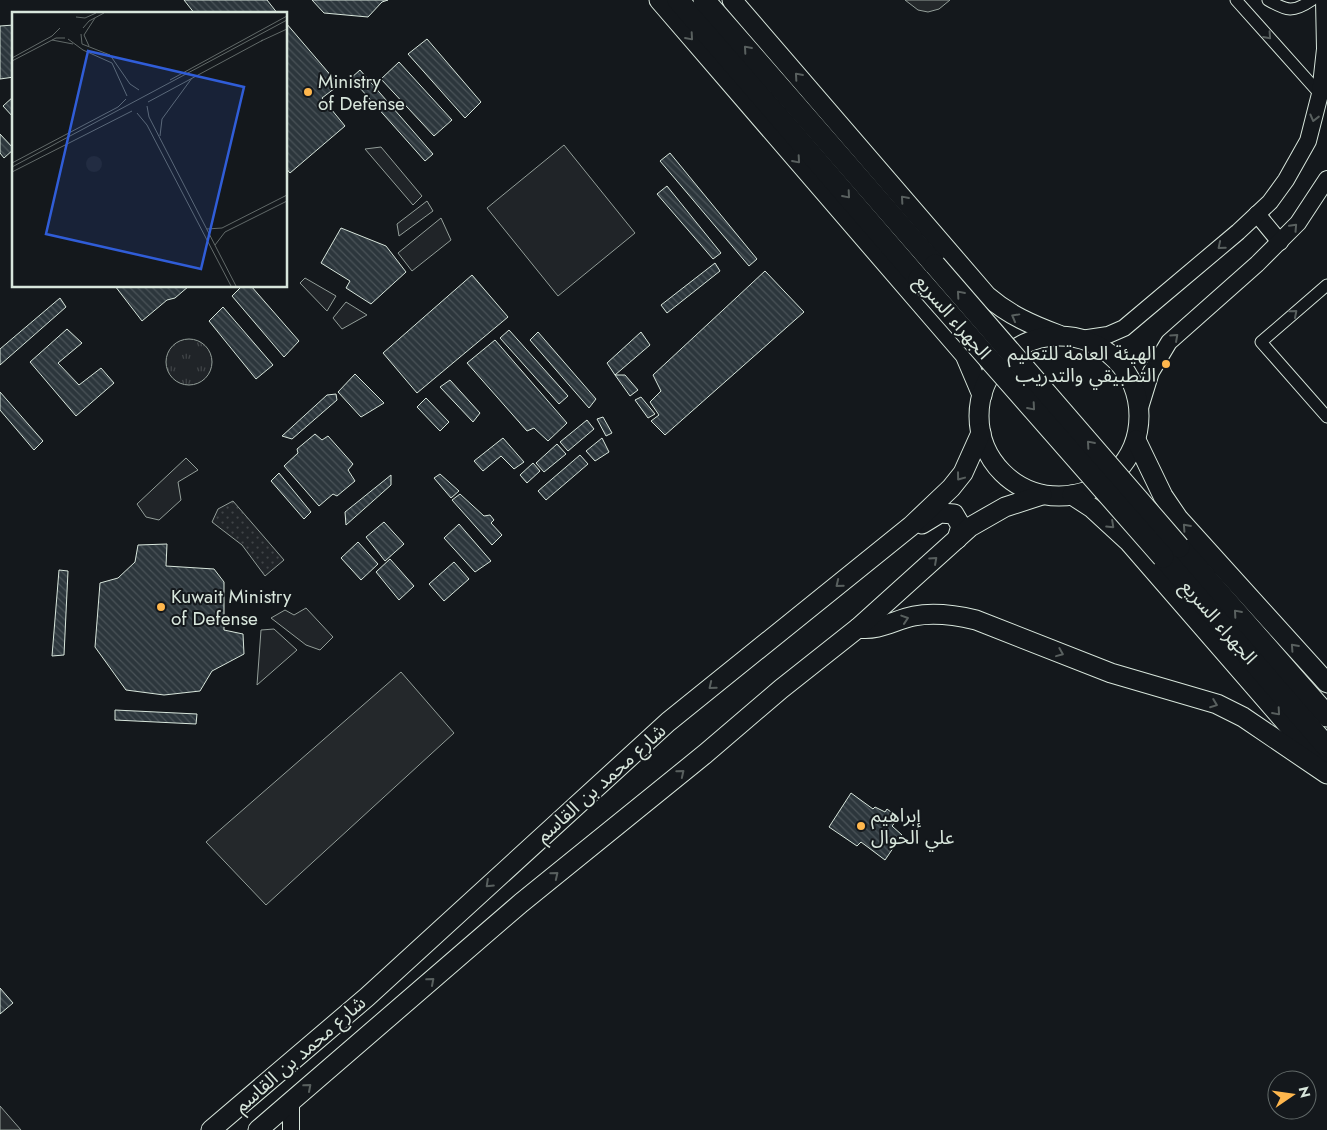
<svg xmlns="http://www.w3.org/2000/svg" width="1327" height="1130" font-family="Jost,'Noto Sans Arabic',sans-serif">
	<defs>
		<pattern id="park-tufts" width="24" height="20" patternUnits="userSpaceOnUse" patternTransform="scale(1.25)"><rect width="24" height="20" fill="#202428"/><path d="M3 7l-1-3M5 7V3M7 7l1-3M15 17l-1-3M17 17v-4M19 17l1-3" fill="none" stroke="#404447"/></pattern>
		<pattern id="garden-dots" width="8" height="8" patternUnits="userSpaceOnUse" patternTransform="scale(1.25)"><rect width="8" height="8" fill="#202428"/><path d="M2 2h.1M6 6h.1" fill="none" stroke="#404447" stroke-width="1.8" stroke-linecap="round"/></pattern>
		<pattern id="building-back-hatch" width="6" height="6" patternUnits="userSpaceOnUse" patternTransform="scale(1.25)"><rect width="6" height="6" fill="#2c363c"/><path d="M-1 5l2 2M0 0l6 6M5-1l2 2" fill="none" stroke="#4a5358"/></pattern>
	</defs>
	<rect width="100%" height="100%" fill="#14181c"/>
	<g fill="#202428" stroke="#939e99">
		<polygon points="564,145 635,233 558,296 487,208"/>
		<polygon points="381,147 422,196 413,205 365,149"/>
		<polygon points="427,201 433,211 399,236 397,224"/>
		<polygon points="441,218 451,240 412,271 398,253"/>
		<polygon points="305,278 336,296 327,311 300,283"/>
		<polygon points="346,302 367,315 342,329 333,318"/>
		<polygon points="186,458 198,470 178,482 181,500 159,520 146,517 137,504"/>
		<polygon points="306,608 333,637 320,650 306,645 271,618 285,610 294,615"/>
		<polygon points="274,629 297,650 257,685 261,630"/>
	</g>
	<circle fill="url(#park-tufts)" stroke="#939e99" cx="189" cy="362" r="23"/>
	<polygon fill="url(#garden-dots)" stroke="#939e99" points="233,501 284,560 265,576 242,545 212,522 218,509"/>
	<g fill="#24282b" stroke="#939e99">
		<polygon points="905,0 950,0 939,9 928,12 918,10"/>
		<polygon points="401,672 454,733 266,905 206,842"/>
		<polygon points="0,1106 21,1130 0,1130"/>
	</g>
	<g fill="url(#building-back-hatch)" stroke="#d8e6dc">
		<polygon points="184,0 267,0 278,14 195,14"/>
		<polygon points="312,0 388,0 382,2 368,17 324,13"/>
		<polygon points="286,23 339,85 322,98 345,126 290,173 286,168"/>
		<polygon points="14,25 14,77 0,79 0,26"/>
		<polygon points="427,39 481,102 465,118 408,54"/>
		<polygon points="399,62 452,120 434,136 381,79"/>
		<polygon points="360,70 433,154 425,161 351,78"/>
		<polygon points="14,96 14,118 3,106"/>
		<polygon points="0,134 14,149 4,158 0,153"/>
		<polygon points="670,153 757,259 749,266 660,161"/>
		<polygon points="667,186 721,253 713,259 657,194"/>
		<polygon points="341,228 386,246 406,272 371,304 346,288 350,281 321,263"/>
		<polygon points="715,263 720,271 667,313 661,305"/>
		<polygon points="765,271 804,312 665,435 651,421 659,415 650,402 661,391 653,375"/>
		<polygon points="472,275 508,317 417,393 383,353"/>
		<polygon points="115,286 189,286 175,298 167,300 142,321"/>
		<polygon points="242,286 251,286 299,341 284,357 232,296"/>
		<polygon points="60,298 66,307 0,365 0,349"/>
		<polygon points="223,307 273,365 256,379 209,321"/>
		<polygon points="67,329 82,343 58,363 79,385 101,368 114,383 76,416 30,362"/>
		<polygon points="509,330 568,396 559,404 500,338"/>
		<polygon points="538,332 596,399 589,408 530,340"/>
		<polygon points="641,332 650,345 615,375 607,363"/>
		<polygon points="495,340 567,423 548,441 534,428 527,431 467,363"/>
		<polygon points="355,374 384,403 361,417 338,392"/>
		<polygon points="615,375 625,375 638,390 630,396"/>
		<polygon points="450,380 480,413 473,422 440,387"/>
		<polygon points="0,392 43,441 34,450 0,410"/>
		<polygon points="336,394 337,400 292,439 282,436 327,395"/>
		<polygon points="641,397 655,414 648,418 635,400"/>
		<polygon points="426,398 449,422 440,431 417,407"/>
		<polygon points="603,417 612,433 606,436 597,419"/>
		<polygon points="587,420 594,429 568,451 560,442"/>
		<polygon points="315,434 322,440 328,436 353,464 348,470 355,481 337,496 333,494 319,506 284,466 298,453 297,449"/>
		<polygon points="503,438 524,462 514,469 501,456 483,471 474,461"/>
		<polygon points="602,438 609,452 595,461 586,451"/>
		<polygon points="557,444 566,454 544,472 536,463"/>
		<polygon points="580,455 588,464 546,500 538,491"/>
		<polygon points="533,463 540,471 527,483 520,475"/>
		<polygon points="279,473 311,512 304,519 271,481"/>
		<polygon points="440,474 459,491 451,498 434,478"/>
		<polygon points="391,475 391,485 346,525 345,512"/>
		<polygon points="460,494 484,516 490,515 494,520 491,523 502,535 492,545 452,500"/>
		<polygon points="384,522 404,544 385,561 366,537"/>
		<polygon points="459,524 491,561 475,572 444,538"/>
		<polygon points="358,542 378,564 361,580 341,558"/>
		<polygon points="167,544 166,566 214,569 224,582 224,630 243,634 244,654 212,671 200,691 164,695 126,690 95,647 100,583 118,578 135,562 138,545"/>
		<polygon points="390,559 414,586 399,600 376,572"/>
		<polygon points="454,562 469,579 444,601 429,584"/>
		<polygon points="59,570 68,571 64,655 52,656"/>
		<polygon points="115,710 197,714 196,724 115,720"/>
		<polygon points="851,793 873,809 875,807 885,812 887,809 899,818 892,826 902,835 885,860 861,842 857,846 829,827"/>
		<polygon points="0,988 13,1003 0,1014"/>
	</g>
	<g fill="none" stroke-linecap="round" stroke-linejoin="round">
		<g stroke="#d8e6dc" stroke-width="13">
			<g id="street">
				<polyline points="1236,0 1320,94"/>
				<path d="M 1268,0 C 1287,11 1293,13 1312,0"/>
				<polyline points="1327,285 1261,342 1327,417"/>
			</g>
		</g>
		<g stroke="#d8e6dc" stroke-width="18">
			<g id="secondary">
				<polyline points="1257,214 1280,242"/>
				<polyline points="1081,339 1108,335 1124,328 1238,232 1270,202 1286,180 1308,141 1320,94 1325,49 1324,0"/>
				<polyline points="1139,411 1151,372 1169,342 1257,264 1298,223 1327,179"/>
				<polyline points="291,1102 291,1130"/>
			</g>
		</g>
		<g stroke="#d8e6dc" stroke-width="21">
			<g id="primary">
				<polyline points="659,0 965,355 982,395"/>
				<path d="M 732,0 L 987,296 C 1009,315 1032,325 1059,335"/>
				<circle cx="1059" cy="416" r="80"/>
				<polyline points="1136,440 1163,496 1178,518 1327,683"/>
				<polyline points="1072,495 1092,508 1129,542 1319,761"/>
				<polyline points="922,524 940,513 954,514 961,526 957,539"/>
				<path d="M 858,628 C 880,631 894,620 914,616 C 935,612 955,615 976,620 L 1111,673 L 1217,704 L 1243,717 L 1327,774"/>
				<polyline points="211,1130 367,997 668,722 911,526 951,488 963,473 981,433"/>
				<polyline points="258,1130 521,903 705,754 781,689 858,628 970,527 1005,507 1042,495"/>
			</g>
		</g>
		<g stroke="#d8e6dc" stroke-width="23">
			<g id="highway">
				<polyline points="678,0 919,279"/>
				<polyline points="704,0 935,265"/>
				<polyline points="1179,547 1327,716"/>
				<polyline points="1163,557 1327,747"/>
			</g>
		</g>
		<use href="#street" stroke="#14181c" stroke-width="11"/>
		<use href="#secondary" stroke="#14181c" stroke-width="16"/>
		<use href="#primary" stroke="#14181c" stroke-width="19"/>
		<use href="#highway" stroke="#14181c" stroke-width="21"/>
		<g stroke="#d8e6dc" stroke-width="23" stroke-linecap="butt">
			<g id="highway-bridge">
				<polyline points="935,265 1179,547"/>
				<polyline points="919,279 1163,557"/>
			</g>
		</g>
		<use href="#highway-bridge" stroke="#14181c" stroke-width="21"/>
	</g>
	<defs><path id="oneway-chevron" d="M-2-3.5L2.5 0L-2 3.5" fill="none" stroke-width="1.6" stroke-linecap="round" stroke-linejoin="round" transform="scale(1.25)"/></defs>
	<g stroke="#59605f">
		<use href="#oneway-chevron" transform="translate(1268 36) rotate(48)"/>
		<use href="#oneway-chevron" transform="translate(690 37) rotate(49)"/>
		<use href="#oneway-chevron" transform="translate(747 49) rotate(-131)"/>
		<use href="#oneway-chevron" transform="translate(798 76) rotate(-131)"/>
		<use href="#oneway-chevron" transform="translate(1314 118) rotate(104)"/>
		<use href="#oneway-chevron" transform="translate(797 160) rotate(49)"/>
		<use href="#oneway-chevron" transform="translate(847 195) rotate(49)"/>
		<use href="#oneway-chevron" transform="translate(904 199) rotate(-131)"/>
		<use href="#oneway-chevron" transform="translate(1294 227) rotate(-47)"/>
		<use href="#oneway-chevron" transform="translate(1221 246) rotate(140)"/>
		<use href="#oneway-chevron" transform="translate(960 294) rotate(-131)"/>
		<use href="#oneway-chevron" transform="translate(1294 313) rotate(-41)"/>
		<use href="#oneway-chevron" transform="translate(1015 317) rotate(-151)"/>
		<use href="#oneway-chevron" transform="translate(1175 337) rotate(-42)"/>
		<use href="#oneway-chevron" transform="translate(1032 407) rotate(49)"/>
		<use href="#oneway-chevron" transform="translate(1090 444) rotate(-131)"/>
		<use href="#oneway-chevron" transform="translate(960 477) rotate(127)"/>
		<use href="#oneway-chevron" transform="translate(1111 525) rotate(43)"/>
		<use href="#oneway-chevron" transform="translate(1186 527) rotate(-132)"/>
		<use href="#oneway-chevron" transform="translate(934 560) rotate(-42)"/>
		<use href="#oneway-chevron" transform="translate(839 584) rotate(141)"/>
		<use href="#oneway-chevron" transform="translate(1237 613) rotate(-131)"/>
		<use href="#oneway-chevron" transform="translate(905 619) rotate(-18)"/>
		<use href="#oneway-chevron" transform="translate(1294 647) rotate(-132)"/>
		<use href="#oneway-chevron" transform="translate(1060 653) rotate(22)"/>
		<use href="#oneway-chevron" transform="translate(712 686) rotate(141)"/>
		<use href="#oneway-chevron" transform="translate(1214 704) rotate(21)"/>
		<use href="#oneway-chevron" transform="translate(1277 712) rotate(49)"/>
		<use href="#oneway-chevron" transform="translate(681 773) rotate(-39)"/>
		<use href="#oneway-chevron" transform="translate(555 875) rotate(-39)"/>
		<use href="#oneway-chevron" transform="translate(489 884) rotate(137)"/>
		<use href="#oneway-chevron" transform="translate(431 981) rotate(-41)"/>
		<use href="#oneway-chevron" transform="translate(308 1087) rotate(-41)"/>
	</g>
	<g fill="#ffb74d" stroke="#14181c" stroke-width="2">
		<circle cx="308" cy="92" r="5"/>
		<circle cx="1166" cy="364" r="5"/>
		<circle cx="161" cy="607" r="5"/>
		<circle cx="861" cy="826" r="5"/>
	</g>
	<g text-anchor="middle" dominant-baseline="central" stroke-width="4" stroke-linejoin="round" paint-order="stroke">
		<g font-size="19" fill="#d8e6dc" stroke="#14181c" text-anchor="start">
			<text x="318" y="81">Ministry<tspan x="318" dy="22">of Defense</tspan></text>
			<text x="1156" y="353" text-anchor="end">الهيئة العامة للتعليم<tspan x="1156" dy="22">التطبيقي والتدريب</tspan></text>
			<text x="171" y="596">Kuwait Ministry<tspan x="171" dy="22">of Defense</tspan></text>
			<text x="871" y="815">إبراهيم<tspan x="871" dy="22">علي الحوال</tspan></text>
		</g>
		<g font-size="19" fill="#d8e6dc" stroke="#14181c">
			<text transform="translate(953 317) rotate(49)">الجهراء السريع</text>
			<text transform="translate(1219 622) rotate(49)">الجهراء السريع</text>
			<text transform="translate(601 783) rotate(-42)">شارع محمد بن القاسم</text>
			<text transform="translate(300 1054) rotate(-41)">شارع محمد بن القاسم</text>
		</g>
	</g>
	<g transform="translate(12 12)">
		<rect width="275" height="275" fill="#14181c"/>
		<path d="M74 152a8 8 0 1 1 16 0a8 8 0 1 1-16 0Z" fill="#202428"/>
		<path fill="none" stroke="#626a69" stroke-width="1" d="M 64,5 L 73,6 L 84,1M 71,16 L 77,9 L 92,1M 69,22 L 70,32 L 98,43 L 118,72 L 127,78M 56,27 L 71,38 L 100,51 L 115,84M 40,28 L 61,32M 249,29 L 275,17M 77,34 L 72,23 L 83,6M 0,46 L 40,24 L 48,16M 0,49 L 44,26 L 53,26M 158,68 L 275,4M 136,90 L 251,28M 135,94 L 137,105 L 224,274M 125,101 L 135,113 L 219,274M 148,124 L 150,107 L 180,66M 0,151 L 106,95 L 114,87M 0,155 L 275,8M 0,160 L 120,99M 195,217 L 210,216 L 275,183M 203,233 L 213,220 L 275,189"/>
		<path fill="#305dd8" fill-opacity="0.15" stroke="#305dd8" stroke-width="2.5" d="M 76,39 L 232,75 L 189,257 L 34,222 Z"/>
		<rect width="275" height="275" fill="none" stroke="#d8e6dc" stroke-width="2.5"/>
	</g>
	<g transform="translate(1292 1095) rotate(77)"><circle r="24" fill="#14181c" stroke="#626a69"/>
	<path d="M0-4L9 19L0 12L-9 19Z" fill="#ffb74d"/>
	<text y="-8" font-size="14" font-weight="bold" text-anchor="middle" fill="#d8e6dc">N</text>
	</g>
</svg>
